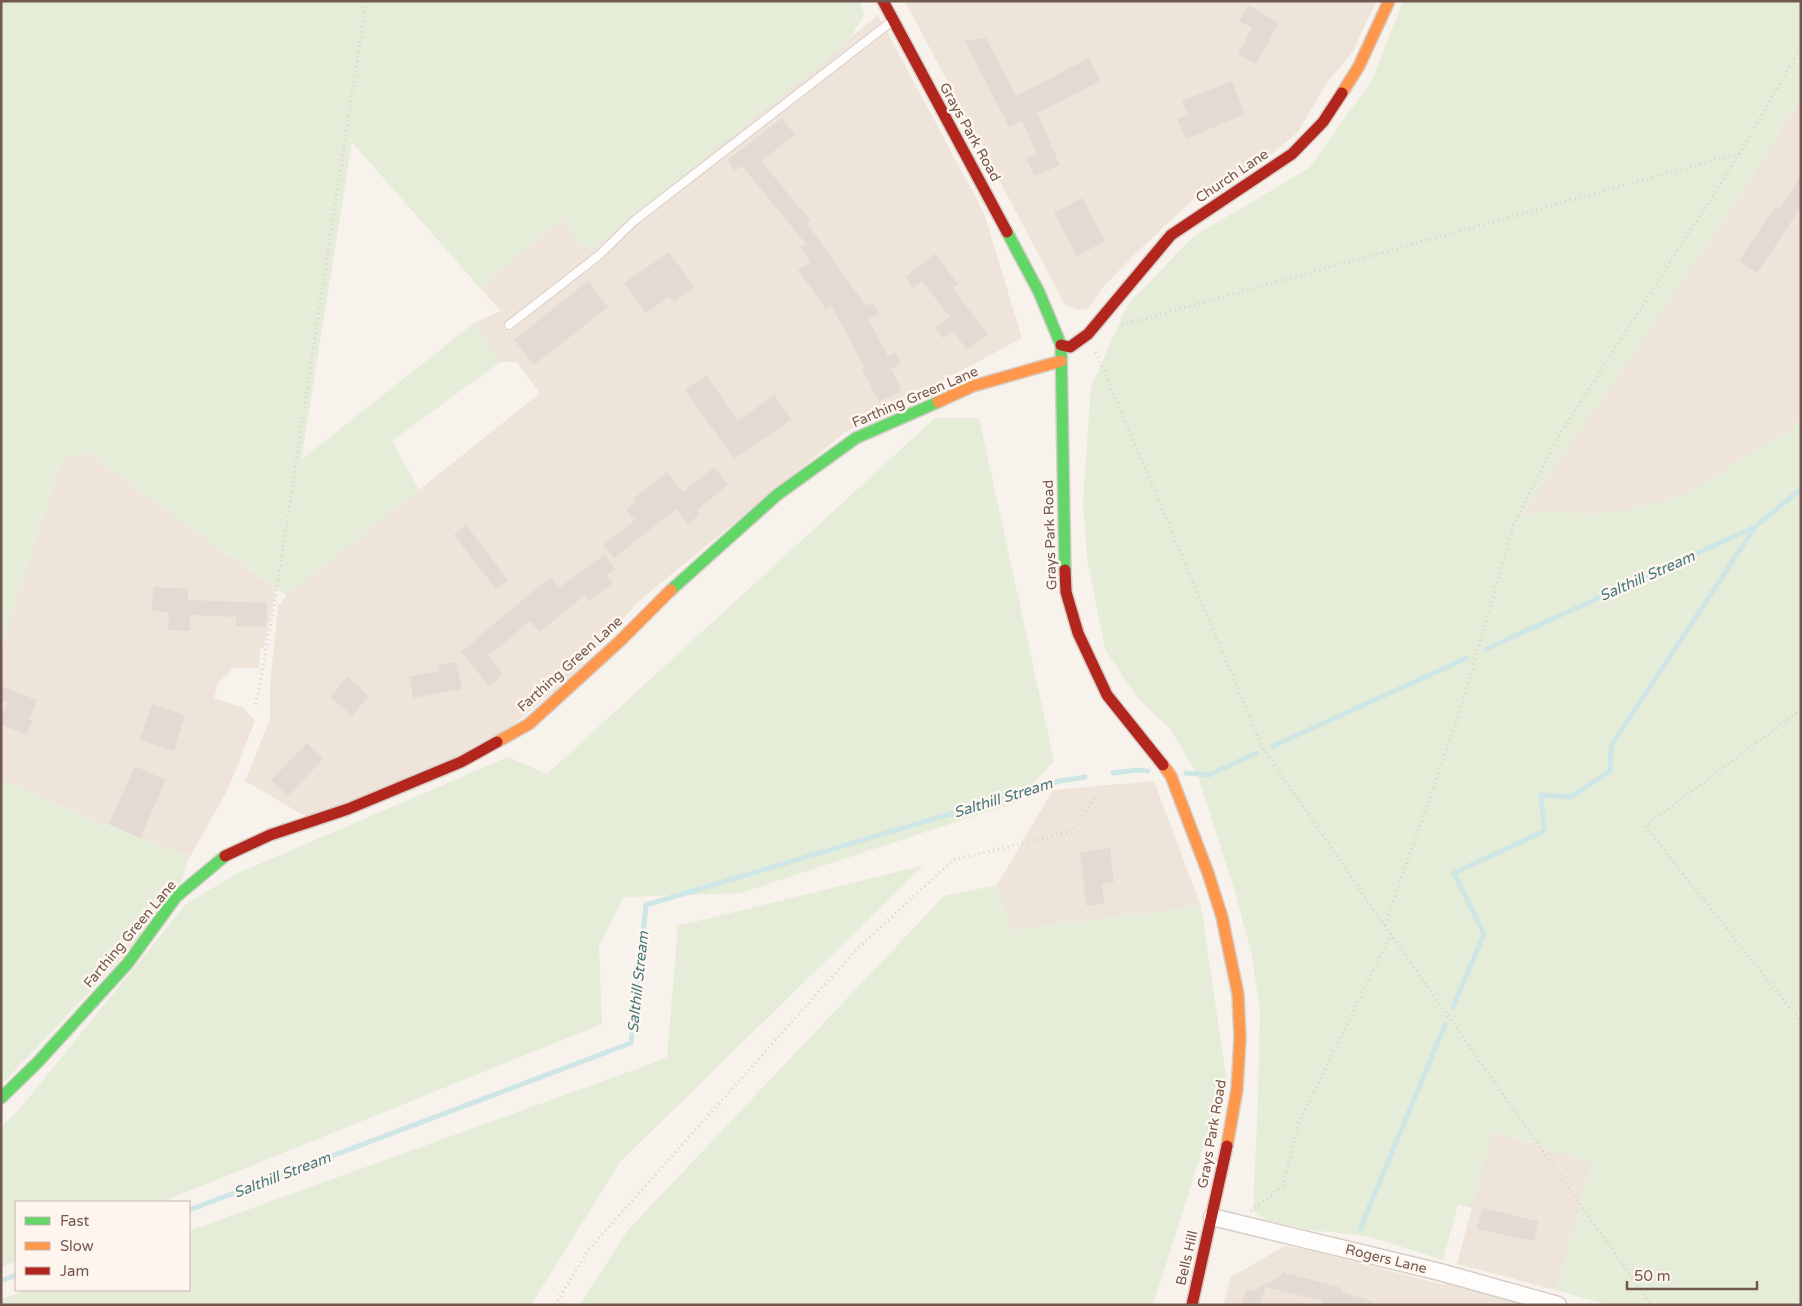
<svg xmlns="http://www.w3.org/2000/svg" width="1802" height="1306" font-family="'Varela Round',sans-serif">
	<rect width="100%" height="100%" fill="#f7f2ec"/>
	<g fill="#efe4da">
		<polygon points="905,1 1377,1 1360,35 1354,50 1326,84 1298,132 1273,153 1211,186 1196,197 1135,254 1104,286 1088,309 1078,310 1065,305"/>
		<polygon points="878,15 984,213 1022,338 844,433 640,600 568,679 490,744 308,818 245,781 270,719 270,684 278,606 287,596 540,393 517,362 500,362 474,323 501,311 480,288 563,218 596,246"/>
		<polygon points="1801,98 1801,422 1689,492 1671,499 1624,511 1592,514 1522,516 1733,207"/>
		<polygon points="87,452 143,494 276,589 264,647 260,649 259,668 233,668 218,683 214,698 244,708 255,721 229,787 191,855 189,856 104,824 1,780 1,647 63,458"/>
		<polygon points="1154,781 1201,906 1011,930 997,885 1053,790"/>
		<polygon points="1492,1131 1592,1163 1556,1290 1457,1264"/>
		<polygon points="1285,1246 1308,1250 1445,1285 1446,1282 1526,1305 1223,1305 1231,1277"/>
	</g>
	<g fill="#e5ecd8">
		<polygon points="1,1 860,1 864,15 847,43 596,246 590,249 576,243 563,218 480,288 352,142 301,460 474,323 500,362 392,441 419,490 287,596 143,494 87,452 63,458 1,647"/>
		<polygon points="1403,1 1801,1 1801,98 1733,207 1523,515 1549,511 1592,514 1624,511 1671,499 1689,492 1801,422 1801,1305 1609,1305 1556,1290 1591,1163 1493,1131 1472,1208 1458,1204 1443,1260 1368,1236 1310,1230 1266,1220 1253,1210 1258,1099 1260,1008 1251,952 1235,892 1198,776 1171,730 1136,696 1105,649 1087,557 1083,502 1091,387 1128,304 1194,236 1309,168 1372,80"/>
		<polygon points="935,418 979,418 1054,761 1016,802 741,893 624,897 599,946 602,1024 161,1202 16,1202 16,1261 1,1267 1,1127 17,1112 187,903 238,873 508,757 547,774"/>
		<polygon points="1,780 104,824 189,856 182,881 155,906 145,933 1,1085"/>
		<polygon points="924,865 620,1162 531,1305 1,1305 1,1299 28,1290 189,1290 189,1231 667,1058 678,926"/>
		<polygon points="997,885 1011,930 1201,906 1226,1076 1153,1305 580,1305 628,1230 944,896"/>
	</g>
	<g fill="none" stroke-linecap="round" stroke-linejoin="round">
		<g stroke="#cfe6e6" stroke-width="5">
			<polyline points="1486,649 1755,527 1801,489"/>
			<polyline points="1273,746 1467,658"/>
			<polyline points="1113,773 1136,770 1148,771"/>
			<polyline points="1186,773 1209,775 1256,753"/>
			<polyline points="1453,1007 1484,934 1454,873 1544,831 1541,795 1571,797 1610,771 1611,746 1755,527"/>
			<polyline points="189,1210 631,1043 646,905 1060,781 1085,777"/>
			<polyline points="1360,1229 1445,1025"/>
			<polyline points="1,1281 16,1275"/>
		</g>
	</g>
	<g fill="#e3dad4">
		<polygon points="1248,5 1279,23 1256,64 1238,54 1252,28 1239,21"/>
		<polygon points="986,38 1016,96 1089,58 1100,81 1037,113 1060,165 1034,176 1026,158 1037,154 1022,120 1009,127 965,41"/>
		<polygon points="1232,81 1245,114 1186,139 1177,119 1188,115 1182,101"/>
		<polygon points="782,118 795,135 761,161 810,220 807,223 866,306 873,302 879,314 868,319 888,356 895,352 901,363 891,369 902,390 879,402 862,369 865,368 831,305 826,309 798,270 811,262 800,247 806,244 742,166 735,171 727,160"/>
		<polygon points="1801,174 1801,207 1757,273 1739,261 1775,207 1779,210"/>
		<polygon points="1082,198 1105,241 1077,256 1054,213"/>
		<polygon points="669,252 694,287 675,301 669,297 646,313 624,283"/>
		<polygon points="935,254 958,284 952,288 988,334 967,350 953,331 943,338 935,328 950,317 922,281 913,288 905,277"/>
		<polygon points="588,281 608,307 534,365 514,340"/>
		<polygon points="706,375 738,421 774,395 792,419 734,459 685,390"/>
		<polygon points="714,467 728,485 697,510 700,514 688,524 676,509 614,558 603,545 635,520 626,510 636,502 633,499 667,472 683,492"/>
		<polygon points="466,525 508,580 496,589 454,535"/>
		<polygon points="604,555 615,569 607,575 613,583 589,601 585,595 540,632 530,621 488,656 503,674 489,686 461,652 550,577 559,588"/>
		<polygon points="153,587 189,589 188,600 267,603 266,627 236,626 236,617 190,615 190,631 168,630 169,612 152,611"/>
		<polygon points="456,662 462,689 413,698 409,677 439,671 438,665"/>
		<polygon points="347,677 369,696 352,716 330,697"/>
		<polygon points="1,686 37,700 29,719 33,721 26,735 1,724 1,717 8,702 1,700"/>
		<polygon points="152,704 185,715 174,751 140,740"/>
		<polygon points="307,743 323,759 288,796 271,780"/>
		<polygon points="135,766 166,780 140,838 109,824"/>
		<polygon points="1110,848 1114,882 1102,884 1104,904 1086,906 1080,852"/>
		<polygon points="1482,1208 1538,1221 1534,1241 1477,1229"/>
		<polygon points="1282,1272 1342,1288 1341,1292 1372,1301 1372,1305 1321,1305 1322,1301 1266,1287 1260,1305 1241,1305 1246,1289 1253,1291 1281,1276"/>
	</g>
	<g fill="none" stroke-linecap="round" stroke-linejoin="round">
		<g stroke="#d6cec9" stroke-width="10">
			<polyline id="lane" points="509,325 598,256 634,221 891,22"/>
		</g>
		<g stroke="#d6cec9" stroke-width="19">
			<polyline id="street" points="1212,1217 1440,1272 1558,1305"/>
		</g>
		<g stroke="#d6cec8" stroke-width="14">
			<g id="fast">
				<polyline points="1007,232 1039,292 1061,345 1065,570"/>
				<polyline points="671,590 777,495 856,438 938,402"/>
				<polyline points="1,1098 38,1062 128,963 176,897 225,856"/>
			</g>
		</g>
		<g stroke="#d6cec8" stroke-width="14">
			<g id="slow">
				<polyline points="1342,93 1359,66 1389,1"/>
				<polyline points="938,402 973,386 1061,361"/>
				<polyline points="497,742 529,724 620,641 671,590"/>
				<polyline points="1163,765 1171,776 1208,873 1222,917 1238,994 1240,1038 1237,1089 1227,1146"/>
			</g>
		</g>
		<g stroke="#d6cec8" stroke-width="14">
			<g id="jam">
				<polyline points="883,1 1007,232"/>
				<polyline points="1061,345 1070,347 1088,334 1171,235 1292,154 1323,122 1342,93"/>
				<polyline points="1065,570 1066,592 1078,633 1107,695 1163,765"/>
				<polyline points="225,856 270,835 348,809 461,762 497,742"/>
				<polyline points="1192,1305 1227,1146"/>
			</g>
		</g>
		<g stroke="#d9d2cf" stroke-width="3" stroke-dasharray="1 4" stroke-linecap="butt">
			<polyline points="1122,325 1740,153"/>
			<polyline points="1096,352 1263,748 1385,926 1651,1305"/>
			<polyline points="256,704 276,595 366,1"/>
			<polyline points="1801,710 1645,826 1801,1022"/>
			<polyline points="1385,925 1458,717 1514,524 1557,439 1740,153 1801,47"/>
			<polyline points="1251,1211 1283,1186 1298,1125 1391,934"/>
			<polyline points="555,1305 589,1249 857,949 953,860 1073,831 1096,796"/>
		</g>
		<use href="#lane" stroke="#fefdfc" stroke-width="8"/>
		<use href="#street" stroke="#fefdfc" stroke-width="16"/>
		<use href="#fast" stroke="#63d668" stroke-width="11"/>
		<use href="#slow" stroke="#ff974d" stroke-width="11"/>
		<use href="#jam" stroke="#b3261e" stroke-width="11"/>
	</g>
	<g text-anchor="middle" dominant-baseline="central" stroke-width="5" stroke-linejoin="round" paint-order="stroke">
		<g font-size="14" fill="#73584e" stroke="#fef6ee">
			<text transform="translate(970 132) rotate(61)">Grays Park Road</text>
			<text transform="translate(1232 176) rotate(-34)">Church Lane</text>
			<text transform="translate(915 397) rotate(-23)">Farthing Green Lane</text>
			<text transform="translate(1050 535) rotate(-92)">Grays Park Road</text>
			<text transform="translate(570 664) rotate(-42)">Farthing Green Lane</text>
			<text transform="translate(130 934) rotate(-50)">Farthing Green Lane</text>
			<text transform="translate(1212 1134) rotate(-80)">Grays Park Road</text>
			<text transform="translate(1187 1258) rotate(-77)">Bells Hill</text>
			<text transform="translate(1386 1259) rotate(14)">Rogers Lane</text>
		</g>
		<g font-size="15" font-style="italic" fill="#46797e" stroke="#fef6ee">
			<text transform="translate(1647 576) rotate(-24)">Salthill Stream</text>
			<text transform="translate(1003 798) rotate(-17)">Salthill Stream</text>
			<text transform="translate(638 982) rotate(-84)">Salthill Stream</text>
			<text transform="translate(282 1175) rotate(-21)">Salthill Stream</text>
		</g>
	</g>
	<rect width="1802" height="1306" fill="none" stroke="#73584e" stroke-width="5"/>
	<rect x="15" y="1201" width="175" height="90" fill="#fef6ee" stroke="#c6b7ae"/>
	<rect x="25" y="1217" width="25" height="8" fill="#63d668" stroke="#c6b7ae"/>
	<text x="60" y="1226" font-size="15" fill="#73584e">Fast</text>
	<rect x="25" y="1242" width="25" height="8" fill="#ff974d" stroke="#c6b7ae"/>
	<text x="60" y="1251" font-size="15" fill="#73584e">Slow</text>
	<rect x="25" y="1267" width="25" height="8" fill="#b3261e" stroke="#c6b7ae"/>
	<text x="60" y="1276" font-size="15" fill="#73584e">Jam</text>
	<path d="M1627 1281v8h130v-8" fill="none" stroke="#73584e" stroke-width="2.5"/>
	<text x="1634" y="1281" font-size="15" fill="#73584e" stroke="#fef6ee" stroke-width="4" paint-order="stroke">50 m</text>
</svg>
